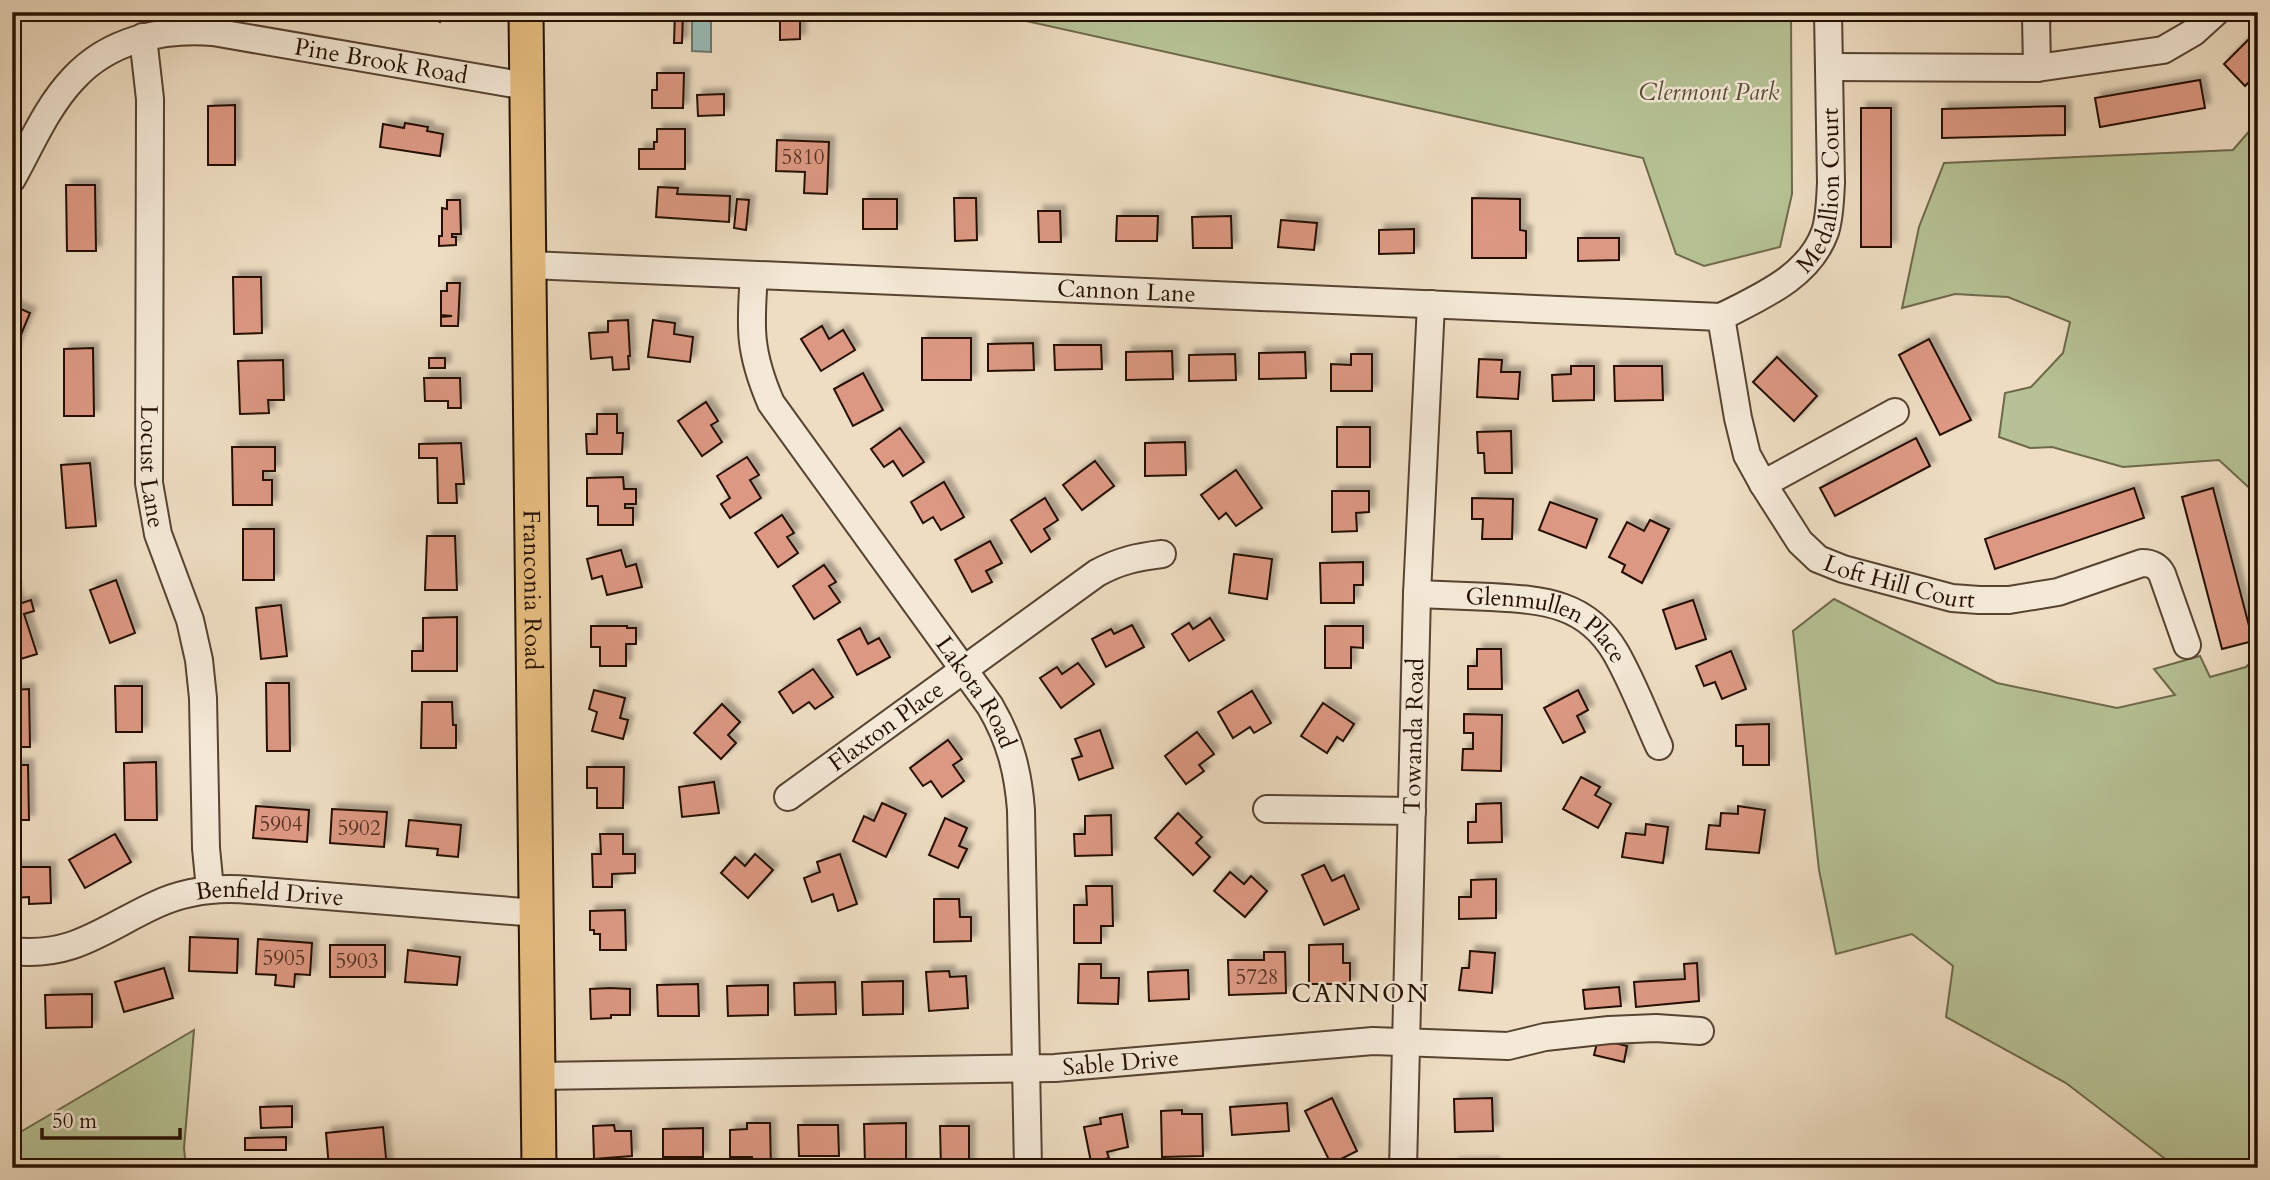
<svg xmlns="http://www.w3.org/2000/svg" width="2270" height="1180" font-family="Cardo,serif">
	<defs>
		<filter id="shadow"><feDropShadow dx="5.5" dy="-5.5" stdDeviation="2" flood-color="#0004"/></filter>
	</defs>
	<rect width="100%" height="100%" fill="#eeddc2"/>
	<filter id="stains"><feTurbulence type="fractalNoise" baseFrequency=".00286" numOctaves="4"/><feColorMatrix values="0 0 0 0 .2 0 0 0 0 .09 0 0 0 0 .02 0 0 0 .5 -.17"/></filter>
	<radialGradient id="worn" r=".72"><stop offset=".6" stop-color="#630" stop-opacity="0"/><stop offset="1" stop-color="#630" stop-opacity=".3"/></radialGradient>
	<g fill="#b6c295" stroke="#6e694b" stroke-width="2">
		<polygon points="986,12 1791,12 1792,194 1780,247 1704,266 1676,254 1643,158"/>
		<polygon points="2258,121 2258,496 2219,460 2123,467 2052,447 2030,448 1999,437 2005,393 2031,387 2063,353 2070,322 2008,297 1955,294 1902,308 1919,227 1944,163 2233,150"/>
		<polygon points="1834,599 1997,683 2117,708 2175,695 2154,669 2200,656 2210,677 2246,667 2258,655 2258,1168 2177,1168 2066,1083 1946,1017 1953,966 1912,934 1836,954 1819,870 1793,631"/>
		<polygon points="194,1030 184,1148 186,1168 12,1168 12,1137"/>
	</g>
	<polygon fill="#9abbb7" stroke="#6b776e" stroke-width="2" points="692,19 711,20 711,52 692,51"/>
	<g fill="#dc9882" stroke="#251001" stroke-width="2" filter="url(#shadow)">
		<polygon points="419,12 451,12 449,16 444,14 440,22"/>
		<polygon points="675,12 683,12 682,43 674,43"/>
		<polygon points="780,12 800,12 800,39 780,40"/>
		<polygon points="1859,12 1890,12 1891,18 1860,18"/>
		<polygon points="2258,30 2258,73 2245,86 2224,64"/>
		<polygon points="657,73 684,73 683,108 652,108 652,90 657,90"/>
		<polygon points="2200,80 2205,108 2100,127 2095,98"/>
		<polygon points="724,94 724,115 698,116 697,95"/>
		<polygon points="235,105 235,165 208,165 208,106"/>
		<polygon points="2065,106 2065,135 1942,138 1942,109"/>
		<rect x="1861" y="108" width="30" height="139"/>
		<polygon points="405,123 428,127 427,131 443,134 440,156 380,147 383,124 404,128"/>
		<polygon points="657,129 685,129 685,169 639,169 639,149 654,149 654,142 657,142"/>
		<polygon points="777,140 829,142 827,194 804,193 805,172 776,171"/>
		<polygon points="66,185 95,185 96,251 67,251"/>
		<polygon points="658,187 678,188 677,194 730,196 729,222 656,217"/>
		<polygon points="954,198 976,198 977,240 955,241"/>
		<polygon points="1472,198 1520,199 1520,230 1526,231 1526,258 1472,258"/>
		<polygon points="737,199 749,200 746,230 734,228"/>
		<rect x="863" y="199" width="34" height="30"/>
		<polygon points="447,200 460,200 461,234 452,234 452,237 456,237 456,245 439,246 439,236 442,236 442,208 447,209"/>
		<polygon points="1038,211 1060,211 1061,242 1039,242"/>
		<polygon points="1117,216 1158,216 1157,241 1116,241"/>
		<polygon points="1231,216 1232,248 1193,248 1192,217"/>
		<polygon points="1281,220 1317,223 1314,250 1278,247"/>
		<polygon points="1414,229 1414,253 1379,254 1379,230"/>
		<polygon points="1578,238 1619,238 1619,260 1578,261"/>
		<polygon points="233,277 261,277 262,333 234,334"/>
		<polygon points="447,283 460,283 458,326 441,326 441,317 452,316 441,315 441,291 447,291"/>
		<polygon points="12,305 30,313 12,356"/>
		<polygon points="628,320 630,356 628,356 629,369 613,370 612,357 591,359 589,333 608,332 608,321"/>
		<polygon points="653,320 675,323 674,334 693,337 690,362 648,357"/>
		<polygon points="822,326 829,339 843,330 855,350 821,371 801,339"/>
		<rect x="922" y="338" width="49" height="42"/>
		<polygon points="1929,339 1971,420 1940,435 1899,355"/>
		<polygon points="1033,343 1034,370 988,371 988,344"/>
		<polygon points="1054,345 1101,345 1102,369 1055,370"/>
		<polygon points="93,348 94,416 64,416 64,349"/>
		<polygon points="1172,351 1173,379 1126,380 1126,352"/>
		<polygon points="1305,352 1306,378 1259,379 1259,353"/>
		<polygon points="1235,354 1236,380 1189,381 1189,355"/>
		<polygon points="1351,354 1372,354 1372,391 1331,391 1331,364 1351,365"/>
		<polygon points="1777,357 1817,396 1794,421 1753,382"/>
		<rect x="429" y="358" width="16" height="10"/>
		<polygon points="1479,359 1502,360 1501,372 1520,372 1518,399 1477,397"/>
		<polygon points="283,360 284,400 268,400 269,413 240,414 238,361"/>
		<polygon points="1571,366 1594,366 1594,400 1553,401 1552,375 1571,374"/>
		<polygon points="1614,366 1662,366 1663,400 1615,401"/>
		<polygon points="863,373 883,410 853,426 834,389"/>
		<polygon points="424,378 460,378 461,408 448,408 448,401 425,401"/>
		<polygon points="706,402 718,421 711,425 722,442 702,456 678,421"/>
		<polygon points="597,414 617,414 617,433 623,433 622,454 587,454 586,434 597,434"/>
		<rect x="1337" y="427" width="33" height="40"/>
		<polygon points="900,428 924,462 903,476 893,461 884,467 871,449"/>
		<polygon points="1511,431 1512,473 1485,473 1484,453 1478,453 1477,432"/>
		<polygon points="1916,438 1930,466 1835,516 1820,488"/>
		<polygon points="1185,442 1186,475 1145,476 1145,443"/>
		<polygon points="461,443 464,484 456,484 457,503 438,503 437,458 419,458 419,444"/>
		<polygon points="232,447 275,447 275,471 263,471 263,480 272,480 272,505 233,505"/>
		<polygon points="747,457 759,475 750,480 761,498 730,518 721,504 730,498 717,476"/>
		<polygon points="1095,461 1114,486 1082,510 1063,485"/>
		<polygon points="90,463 96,526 66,528 61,465"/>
		<polygon points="1236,470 1262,508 1236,526 1226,513 1219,519 1201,495"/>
		<polygon points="623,477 624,489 636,489 636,504 625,504 625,508 633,508 633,525 598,525 598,506 587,506 587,478"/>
		<polygon points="944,482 964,517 941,530 933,517 923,523 911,502"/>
		<polygon points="2134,488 2144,518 1995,569 1985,539"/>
		<polygon points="2213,488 2253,641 2222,649 2182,497"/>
		<polygon points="1332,491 1369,491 1369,512 1356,513 1357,531 1332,532"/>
		<polygon points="1045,498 1058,520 1044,529 1050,539 1031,552 1011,520"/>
		<polygon points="1472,498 1513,499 1512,539 1482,539 1483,519 1472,519"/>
		<polygon points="1550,502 1597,519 1586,548 1539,530"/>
		<polygon points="782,515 794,533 787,537 798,553 778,567 755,533"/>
		<polygon points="1650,520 1669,529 1642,583 1622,572 1625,565 1609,557 1627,522 1644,531"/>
		<rect x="243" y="529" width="31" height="51"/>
		<polygon points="427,536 455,536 457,590 425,590"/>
		<polygon points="990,541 1002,563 986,571 992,582 972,592 955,560"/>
		<polygon points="621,550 626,567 636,564 642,587 607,595 602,576 592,579 587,559"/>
		<polygon points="1234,554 1272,559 1267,599 1229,593"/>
		<polygon points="1363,562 1363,585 1354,585 1354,603 1321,603 1320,563"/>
		<polygon points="824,565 836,582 829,586 840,602 814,619 793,586"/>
		<polygon points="116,580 135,633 110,643 90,590"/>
		<polygon points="12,584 19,604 31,600 34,611 24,614 37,654 14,661 12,655"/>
		<polygon points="1693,600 1706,639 1676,649 1663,610"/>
		<polygon points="281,605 287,656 261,659 256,608"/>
		<polygon points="457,617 457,671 412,671 412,651 423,651 423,618"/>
		<polygon points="1210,618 1224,640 1189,661 1172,634 1189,623 1193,629"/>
		<polygon points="1132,625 1144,647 1106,667 1092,639 1111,629 1114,634"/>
		<polygon points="591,626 627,626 627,628 636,628 636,644 626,644 626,666 600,666 600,647 591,647"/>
		<polygon points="1325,626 1363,626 1363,648 1351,647 1351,668 1325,668"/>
		<polygon points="860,628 868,644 879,638 890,657 857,675 838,640"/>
		<polygon points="1477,649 1501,649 1502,689 1468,689 1468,666 1477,666"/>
		<polygon points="1731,651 1746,689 1722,699 1715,682 1704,686 1696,666"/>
		<polygon points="1078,663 1094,684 1061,708 1040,678 1057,667 1062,674"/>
		<polygon points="813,669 833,697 815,709 809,702 793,713 779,692"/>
		<polygon points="266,683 289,683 290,751 267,751"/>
		<polygon points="115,686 142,686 142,732 116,732"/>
		<polygon points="29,689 30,747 12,747 12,690"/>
		<polygon points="594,690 625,698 620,718 628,720 623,739 592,731 597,712 589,709"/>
		<polygon points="1578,690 1588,710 1577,716 1585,732 1563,743 1544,708"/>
		<polygon points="1252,691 1271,723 1254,733 1250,727 1233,738 1218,712"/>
		<polygon points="422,702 452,702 453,725 456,725 456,748 421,748"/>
		<polygon points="1323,703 1354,724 1343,741 1337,737 1327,753 1301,736"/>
		<polygon points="722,704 740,722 728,735 736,743 721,759 694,733"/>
		<polygon points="1464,714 1502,715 1501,771 1462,770 1463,749 1473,749 1473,733 1464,733"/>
		<polygon points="1769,724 1769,765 1743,765 1743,746 1736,746 1736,725"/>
		<polygon points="1100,730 1113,768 1079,780 1072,759 1082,756 1075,739"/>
		<polygon points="1197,732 1214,754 1199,765 1204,771 1186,784 1165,756"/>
		<polygon points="948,740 962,759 953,765 964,781 942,797 931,781 923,786 910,768"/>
		<polygon points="156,762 157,820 125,820 124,763"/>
		<polygon points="12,765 28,765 29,820 12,820"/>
		<polygon points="587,767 624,767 623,808 597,808 597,788 587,788"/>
		<polygon points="1581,777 1600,787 1595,795 1611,804 1598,828 1563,809"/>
		<polygon points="714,782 719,813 682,817 679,787"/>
		<polygon points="882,803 906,814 886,857 853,841 864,816 874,821"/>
		<polygon points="1501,803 1502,842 1468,843 1468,822 1476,822 1476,804"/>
		<polygon points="256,806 309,810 307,842 253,838"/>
		<polygon points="1738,806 1765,810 1759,853 1706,849 1709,825 1720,826 1721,813 1738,814"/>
		<polygon points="332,809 387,812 384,847 330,843"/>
		<polygon points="1178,813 1202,837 1196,843 1210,857 1193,875 1155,838"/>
		<polygon points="1111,815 1112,855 1075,856 1074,834 1085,834 1085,816"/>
		<polygon points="945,818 967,828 959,846 967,849 958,868 929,855"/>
		<polygon points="409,820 461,825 458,857 437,855 438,849 406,846"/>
		<polygon points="1646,824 1668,827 1663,863 1622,857 1626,833 1645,835"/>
		<polygon points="115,834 131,862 85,888 69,860"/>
		<polygon points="600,834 623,834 623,854 635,854 635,873 612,874 612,887 593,887 592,854 601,854"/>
		<polygon points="755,854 773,870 748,898 721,873 735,857 745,866"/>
		<polygon points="840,854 857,904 838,911 833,894 812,902 804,878 820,872 817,862"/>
		<polygon points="1324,865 1332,881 1344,875 1359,909 1324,925 1302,875"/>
		<polygon points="12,867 50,867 51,903 29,904 29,897 12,898"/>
		<polygon points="1230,872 1244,884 1251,876 1267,891 1245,917 1214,891"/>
		<polygon points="1496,879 1496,918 1459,919 1459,897 1471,897 1471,880"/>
		<polygon points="1086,886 1112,886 1113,926 1101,926 1101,943 1074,943 1074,905 1087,905"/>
		<polygon points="934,899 959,899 960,917 971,917 971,941 934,942"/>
		<polygon points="625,910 626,950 600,950 600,934 594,934 594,930 590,930 590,911"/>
		<polygon points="190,937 238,939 237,973 189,971"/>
		<polygon points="258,939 312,943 310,975 295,974 294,987 275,985 276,975 256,974"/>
		<polygon points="1343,944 1343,963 1350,963 1350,984 1309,984 1309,945"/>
		<rect x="330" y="945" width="55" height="32"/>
		<polygon points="408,950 460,957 457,985 405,982"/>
		<polygon points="1470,951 1495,953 1492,993 1459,990 1462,968 1469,968"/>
		<polygon points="1264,952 1285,952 1286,993 1229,995 1228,960 1264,960"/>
		<polygon points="1697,963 1699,1001 1636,1007 1634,982 1685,979 1684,964"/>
		<polygon points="1079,964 1101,964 1101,978 1119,978 1118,1004 1078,1003"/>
		<polygon points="164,968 173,998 124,1012 115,982"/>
		<polygon points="1188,970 1189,999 1149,1001 1148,972"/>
		<polygon points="949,971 950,977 966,976 968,1008 929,1011 926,972"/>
		<polygon points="903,981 903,1014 863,1015 862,982"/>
		<polygon points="835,982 836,1014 795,1015 794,983"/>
		<polygon points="698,984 699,1016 658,1016 657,985"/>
		<polygon points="768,985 768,1015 728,1016 727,986"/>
		<polygon points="1619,987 1621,1006 1585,1009 1583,990"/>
		<polygon points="610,988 630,989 630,1015 611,1015 611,1018 591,1019 590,989"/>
		<polygon points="92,994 92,1027 46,1028 45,995"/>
		<polygon points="1598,1039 1627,1046 1624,1062 1594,1055"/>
		<polygon points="1332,1098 1357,1151 1331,1164 1305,1111"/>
		<polygon points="1492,1098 1493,1131 1455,1132 1454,1099"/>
		<polygon points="1287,1103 1289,1131 1232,1135 1230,1107"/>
		<polygon points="292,1106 292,1127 261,1128 260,1107"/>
		<polygon points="1182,1110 1182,1114 1202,1114 1203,1156 1162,1157 1161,1111"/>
		<polygon points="1122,1114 1128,1147 1107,1152 1109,1158 1091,1162 1084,1127 1101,1124 1100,1118"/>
		<polygon points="747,1123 770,1123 771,1168 752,1168 752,1157 730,1157 730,1130 747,1129"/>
		<polygon points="906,1123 906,1164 865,1165 864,1124"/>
		<polygon points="614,1125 615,1131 631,1131 632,1156 594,1159 593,1126"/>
		<polygon points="798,1125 838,1125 839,1156 799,1156"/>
		<polygon points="940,1126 969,1126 969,1168 941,1168"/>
		<polygon points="383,1127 387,1168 329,1168 326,1133"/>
		<polygon points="703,1128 703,1157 663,1157 663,1129"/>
		<polygon points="286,1137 286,1150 245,1150 245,1138"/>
		<polygon points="1494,1163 1494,1168 1454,1168 1454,1164"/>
	</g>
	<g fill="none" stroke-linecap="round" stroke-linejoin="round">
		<g stroke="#574331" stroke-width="30">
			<g id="minor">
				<path id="s1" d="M 143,37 L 150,99 L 149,483 L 158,534 L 190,620 L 199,660 L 203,698 L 206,848 L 210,889"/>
				<polyline points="1830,67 2037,68 2163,50 2194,32 2216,12"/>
				<polyline points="2037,68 2036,16 2041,12"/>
				<path id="s2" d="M 12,179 C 31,145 47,106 74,78 C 109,40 163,28 213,32 L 526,86"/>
				<path id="s3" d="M 530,265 L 1721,317 C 1760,297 1809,277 1825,232 C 1830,217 1830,199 1831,183 L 1828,12"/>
				<path id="s4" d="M 754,275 C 750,328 749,352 771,403 L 990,706 C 1010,740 1018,771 1021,810 L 1028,1168"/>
				<path id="s5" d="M 1721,317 L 1738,418 L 1747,455 L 1763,484 L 1800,542 L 1818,559 L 1843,569 L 1952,598 L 1979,600 L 2009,600 L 2058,592 L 2142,563 C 2151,563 2157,565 2162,574 L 2187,645"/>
				<polyline points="1763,484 1895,412"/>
				<path id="s6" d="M 1417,594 C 1442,595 1467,596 1491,597 C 1544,600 1587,603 1616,653 C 1633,683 1645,715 1659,746"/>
				<path id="s7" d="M 788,797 L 1097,573 C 1119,561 1137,557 1162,554"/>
				<polyline points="1267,809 1412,811"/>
				<path id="s8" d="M 12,951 C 73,958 103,929 155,905 C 185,891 217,887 250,890 L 537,913"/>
				<path id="s9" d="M 538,1076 L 1055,1068 L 1373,1041 L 1508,1046 L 1545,1037 L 1609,1030 L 1656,1028 L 1700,1031"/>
				<path id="s10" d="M 1403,1168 L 1417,594 L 1431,304"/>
			</g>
		</g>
		<g stroke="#251001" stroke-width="37">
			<g id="major">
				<path id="s11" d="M 526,12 L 539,1168"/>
			</g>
		</g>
		<use href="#minor" stroke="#f4e9d7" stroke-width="26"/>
		<use href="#major" stroke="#e7be81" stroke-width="33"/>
	</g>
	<g text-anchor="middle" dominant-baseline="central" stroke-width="5" stroke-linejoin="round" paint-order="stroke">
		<g font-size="21" fill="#533221">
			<text x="803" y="157">5810</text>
			<text x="281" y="824">5904</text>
			<text x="359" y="828">5902</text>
			<text x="284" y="958">5905</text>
			<text x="357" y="961">5903</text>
			<text x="1257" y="977">5728</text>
		</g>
		<g font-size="24" fill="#251001" stroke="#f4e9d7">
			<text stroke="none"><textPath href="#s2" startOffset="441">Pine Brook Road</textPath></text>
			<text stroke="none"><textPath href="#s3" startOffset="1370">Medallion Court</textPath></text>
			<text stroke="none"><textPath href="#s3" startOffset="597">Cannon Lane</textPath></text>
			<text stroke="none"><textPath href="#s1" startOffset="430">Locust Lane</textPath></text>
			<text stroke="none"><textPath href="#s5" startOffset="352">Loft Hill Court</textPath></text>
			<text stroke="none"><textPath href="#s11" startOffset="578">Franconia Road</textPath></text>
			<text stroke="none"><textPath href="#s6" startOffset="138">Glenmullen Place</textPath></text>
			<text stroke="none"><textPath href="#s4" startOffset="486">Lakota Road</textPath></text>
			<text stroke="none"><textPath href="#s7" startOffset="121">Flaxton Place</textPath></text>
			<text stroke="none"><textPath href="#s10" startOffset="432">Towanda Road</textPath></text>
			<text stroke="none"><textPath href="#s8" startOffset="270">Benfield Drive</textPath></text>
			<text stroke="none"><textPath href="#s9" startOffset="583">Sable Drive</textPath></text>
		</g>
		<g font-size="24" font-style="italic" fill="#584e35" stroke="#f4e9d7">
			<text x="1709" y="92">Clermont Park</text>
		</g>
		<g font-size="26" letter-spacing="2" fill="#251001" stroke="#f4e9d7">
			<text x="1361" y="993">CANNON</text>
		</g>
	</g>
	<rect width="2270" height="1180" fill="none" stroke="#eeddc2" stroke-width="42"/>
	<rect x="14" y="14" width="2242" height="1152" fill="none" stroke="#251001" stroke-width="3.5"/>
	<rect x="21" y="21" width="2228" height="1138" fill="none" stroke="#251001" stroke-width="2"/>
	<path d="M42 1128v10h138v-10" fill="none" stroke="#251001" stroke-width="3.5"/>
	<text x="52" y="1128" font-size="21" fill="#251001" stroke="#f4e9d7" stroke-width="5" paint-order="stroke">50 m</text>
	<rect width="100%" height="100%" filter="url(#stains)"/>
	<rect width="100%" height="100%" fill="url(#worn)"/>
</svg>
